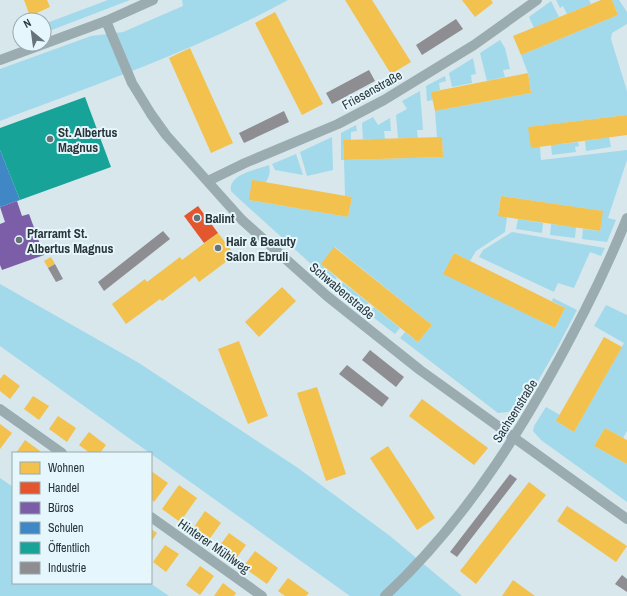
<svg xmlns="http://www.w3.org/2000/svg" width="627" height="596" font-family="'Archivo Narrow',sans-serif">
	<rect width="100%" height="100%" fill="#d7e7ec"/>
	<g fill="#a2daec">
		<polygon points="108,0 130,0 44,33 44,24"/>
		<path d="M 182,0 L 288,0 C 197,50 97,84 0,121 L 0,69 L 91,36 L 123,32 L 183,6 Z"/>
		<polygon points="556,0 589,0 591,4 567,14 563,6 560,8"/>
		<path d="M 612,0 L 619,0 L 627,12 L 627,24 L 612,33 L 611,39 L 627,91 L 627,115 L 529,127 L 540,147 L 541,160 L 627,150 L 627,160 L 608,218 L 616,220 L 607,242 L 582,239 L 583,229 L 600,231 L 602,211 L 501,196 L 498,215 L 507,217 L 505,232 L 476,251 L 470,261 L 454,253 L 444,273 L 555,328 L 565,308 L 552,301 L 553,298 L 577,310 L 556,350 L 524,405 L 516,411 L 498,413 L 400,338 L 405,332 L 418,342 L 432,325 L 335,247 L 321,264 L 337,278 L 332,283 L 236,196 L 231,191 C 228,174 256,170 269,165 C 273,180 259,190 249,200 L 348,217 L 352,197 L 345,196 L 344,160 L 341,160 L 341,133 L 356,125 L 357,131 L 351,132 L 351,140 L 343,140 L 344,160 L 443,157 L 442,137 L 437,137 L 435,111 L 531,93 L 528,73 L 521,55 L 618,15 Z"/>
		<polygon points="551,1 559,17 534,28 529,17"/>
		<polygon points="500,40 505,48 510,69 503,70 505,77 487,81 480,53"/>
		<polygon points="473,58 476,74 471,75 472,83 452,87 449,73"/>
		<polygon points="445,76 446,81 439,83 440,90 432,92 433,100 427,101 426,86"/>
		<polygon points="420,91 423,130 417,130 418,138 398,138 396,115 407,109 402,101"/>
		<polygon points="373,117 378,125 390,118 391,131 384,131 385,139 363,139 362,123"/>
		<polygon points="332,137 333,170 307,176 300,152"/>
		<polygon points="609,137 611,147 586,151 585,141"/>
		<polygon points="578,142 579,146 575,147 576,152 552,155 551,145"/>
		<polygon points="296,154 303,175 275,170 272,164"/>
		<polygon points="518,219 543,223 542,233 516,229"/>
		<polygon points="551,224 576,227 575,238 550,235"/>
		<polygon points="512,232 605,248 601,256 590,252 574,288 558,283 554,292 479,257 483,250"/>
		<polygon points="341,281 369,303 364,309 336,286"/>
		<polygon points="0,284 139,363 298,468 390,536 462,596 350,596 0,346"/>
		<polygon points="606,305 627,315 627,431 623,438 605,428 594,446 627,464 627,502 541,440 533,431 534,426 546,407 560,415 556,421 574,432 624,343 594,326"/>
		<polygon points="374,307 400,328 395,334 369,314"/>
		<polygon points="0,478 13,487 13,583 150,583 169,596 0,596"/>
	</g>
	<g fill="#f2c14e">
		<polygon points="24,0 47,0 50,7 30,16"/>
		<polygon points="345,0 372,0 411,62 391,74"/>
		<polygon points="462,0 491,0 493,3 475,17"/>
		<polygon points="601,0 612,0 618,15 521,55 513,36"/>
		<polygon points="275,12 323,104 302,115 255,23"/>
		<polygon points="190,48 233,143 211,153 169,58"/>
		<polygon points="528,73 531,93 435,111 431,92"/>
		<polygon points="627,115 627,135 531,148 528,127"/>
		<polygon points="442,137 443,157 344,160 343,140"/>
		<polygon points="252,180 352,197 348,217 249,200"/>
		<polygon points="501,196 603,211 600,231 498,216"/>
		<polygon points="218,233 235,255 199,282 195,276 162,301 160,299 126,324 112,304 145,279 147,282 180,257 182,260"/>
		<polygon points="334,247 432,325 418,342 321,264"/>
		<polygon points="454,253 565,308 555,328 443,274"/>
		<polygon points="51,257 55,264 48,268 44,261"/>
		<polygon points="282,287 296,301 259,337 245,322"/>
		<polygon points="604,337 622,347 574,432 556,421"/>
		<polygon points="239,341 268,416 248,424 218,349"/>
		<polygon points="4,374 20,386 10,399 0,391 0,379"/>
		<polygon points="317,387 346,474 326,481 297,393"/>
		<polygon points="33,396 49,406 39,420 24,409"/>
		<polygon points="422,399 488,448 474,465 409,416"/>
		<polygon points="58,416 76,428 67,442 49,429"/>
		<polygon points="0,424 12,433 0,449"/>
		<polygon points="605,428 627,440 627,464 594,446"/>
		<polygon points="89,432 106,445 100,453 90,453 79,445"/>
		<polygon points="25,440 40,451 39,453 16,453"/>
		<polygon points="388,446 435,518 417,530 370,458"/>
		<polygon points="151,471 168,483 154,502 151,499"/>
		<polygon points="529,482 546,495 476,584 460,571"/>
		<polygon points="179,485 197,498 180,522 162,509"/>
		<polygon points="567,506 627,546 616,562 557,521"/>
		<polygon points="205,511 221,523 208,541 192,530"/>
		<polygon points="151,529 157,533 151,542"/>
		<polygon points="229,533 246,545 235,560 218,548"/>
		<polygon points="165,545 179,554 166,572 153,562"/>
		<polygon points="255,551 278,568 267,584 243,567"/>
		<polygon points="200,566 214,576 200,595 186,585"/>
		<polygon points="288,578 309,593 306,596 285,596 278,591"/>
		<polygon points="513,580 535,596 502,596"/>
		<polygon points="223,583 236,593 234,596 214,596"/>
	</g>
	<polygon fill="#e4572e" points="198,206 218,233 204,243 184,216"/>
	<polygon fill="#7b5ea7" points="17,201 22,216 29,214 44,255 2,270 0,265 0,224 5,222 0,207"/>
	<polygon fill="#3f88c5" points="0,150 20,200 0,207"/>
	<polygon fill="#17a398" points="85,97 111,167 20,200 0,150 0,128"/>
	<g fill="#8d8d92">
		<polygon points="456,19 463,29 422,55 416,45"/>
		<polygon points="369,70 375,81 332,104 326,93"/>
		<polygon points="284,111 289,122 244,143 239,133"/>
		<polygon points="163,231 170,239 104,291 98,282"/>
		<polygon points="55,264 63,279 56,282 48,268"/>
		<polygon points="370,350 404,377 396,387 362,360"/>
		<polygon points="347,365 389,398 382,407 339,374"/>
		<polygon points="510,474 517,479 457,557 450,552"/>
		<polygon points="622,575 627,579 627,592 615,584"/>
	</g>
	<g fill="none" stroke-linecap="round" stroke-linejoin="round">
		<g stroke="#9bacb1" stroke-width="10">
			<polyline points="106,21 132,83 151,114 166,135 242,220 327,296 420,370 627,519"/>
			<polyline points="0,60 106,21 153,0"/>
			<polyline points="208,181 245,163 338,124 384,100 474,45 537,0"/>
			<polyline points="0,409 62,453"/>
			<polyline points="151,517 262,596"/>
			<path d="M 385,596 C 471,516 531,416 584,312 C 600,281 614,250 627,218"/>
		</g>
	</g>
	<g fill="#667378" stroke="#e5f6fc" stroke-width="1.5">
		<circle cx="50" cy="139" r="4"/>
		<circle cx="197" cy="218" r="4"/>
		<circle cx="19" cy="240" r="4"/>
		<circle cx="218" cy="248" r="4"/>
	</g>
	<g text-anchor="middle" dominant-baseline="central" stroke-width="4" stroke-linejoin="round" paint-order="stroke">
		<g font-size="13" fill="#293539" stroke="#e5f6fc">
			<text transform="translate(372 90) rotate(-29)">Friesenstraße</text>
			<text transform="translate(342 291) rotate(40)">Schwabenstraße</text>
			<text transform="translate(515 411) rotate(-58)">Sachsenstraße</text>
			<text transform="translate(214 546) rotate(35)">Hinterer Mühlweg</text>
		</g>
		<g font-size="13" font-weight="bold" fill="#293539" stroke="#e5f6fc" text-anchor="start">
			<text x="58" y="132">St. Albertus<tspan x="58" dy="15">Magnus</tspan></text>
			<text x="205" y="218">Balint</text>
			<text x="27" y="233">Pfarramt St.<tspan x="27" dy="15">Albertus Magnus</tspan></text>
			<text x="226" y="241">Hair &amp; Beauty<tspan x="226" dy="15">Salon Ebruli</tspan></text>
		</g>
	</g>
	<rect x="12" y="452" width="140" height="132" fill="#e5f6fc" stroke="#9aa9ae"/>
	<rect x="20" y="462" width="20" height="12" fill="#f2c14e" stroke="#9aa9ae"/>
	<text x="48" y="472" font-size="12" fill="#293539">Wohnen</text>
	<rect x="20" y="482" width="20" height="12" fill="#e4572e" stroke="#9aa9ae"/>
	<text x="48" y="492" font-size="12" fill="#293539">Handel</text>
	<rect x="20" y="502" width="20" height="12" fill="#7b5ea7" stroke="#9aa9ae"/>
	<text x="48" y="512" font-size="12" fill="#293539">Büros</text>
	<rect x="20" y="522" width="20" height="12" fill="#3f88c5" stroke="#9aa9ae"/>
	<text x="48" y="532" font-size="12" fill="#293539">Schulen</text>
	<rect x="20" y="542" width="20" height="12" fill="#17a398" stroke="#9aa9ae"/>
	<text x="48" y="552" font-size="12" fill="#293539">Öffentlich</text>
	<rect x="20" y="562" width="20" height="12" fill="#8d8d92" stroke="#9aa9ae"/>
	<text x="48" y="572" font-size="12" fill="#293539">Industrie</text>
	<g transform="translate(32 32) rotate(331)"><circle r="19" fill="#e5f6fc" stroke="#9aa9ae"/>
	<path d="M0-3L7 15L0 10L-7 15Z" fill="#667378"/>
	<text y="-6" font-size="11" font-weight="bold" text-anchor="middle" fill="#293539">N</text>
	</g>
</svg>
